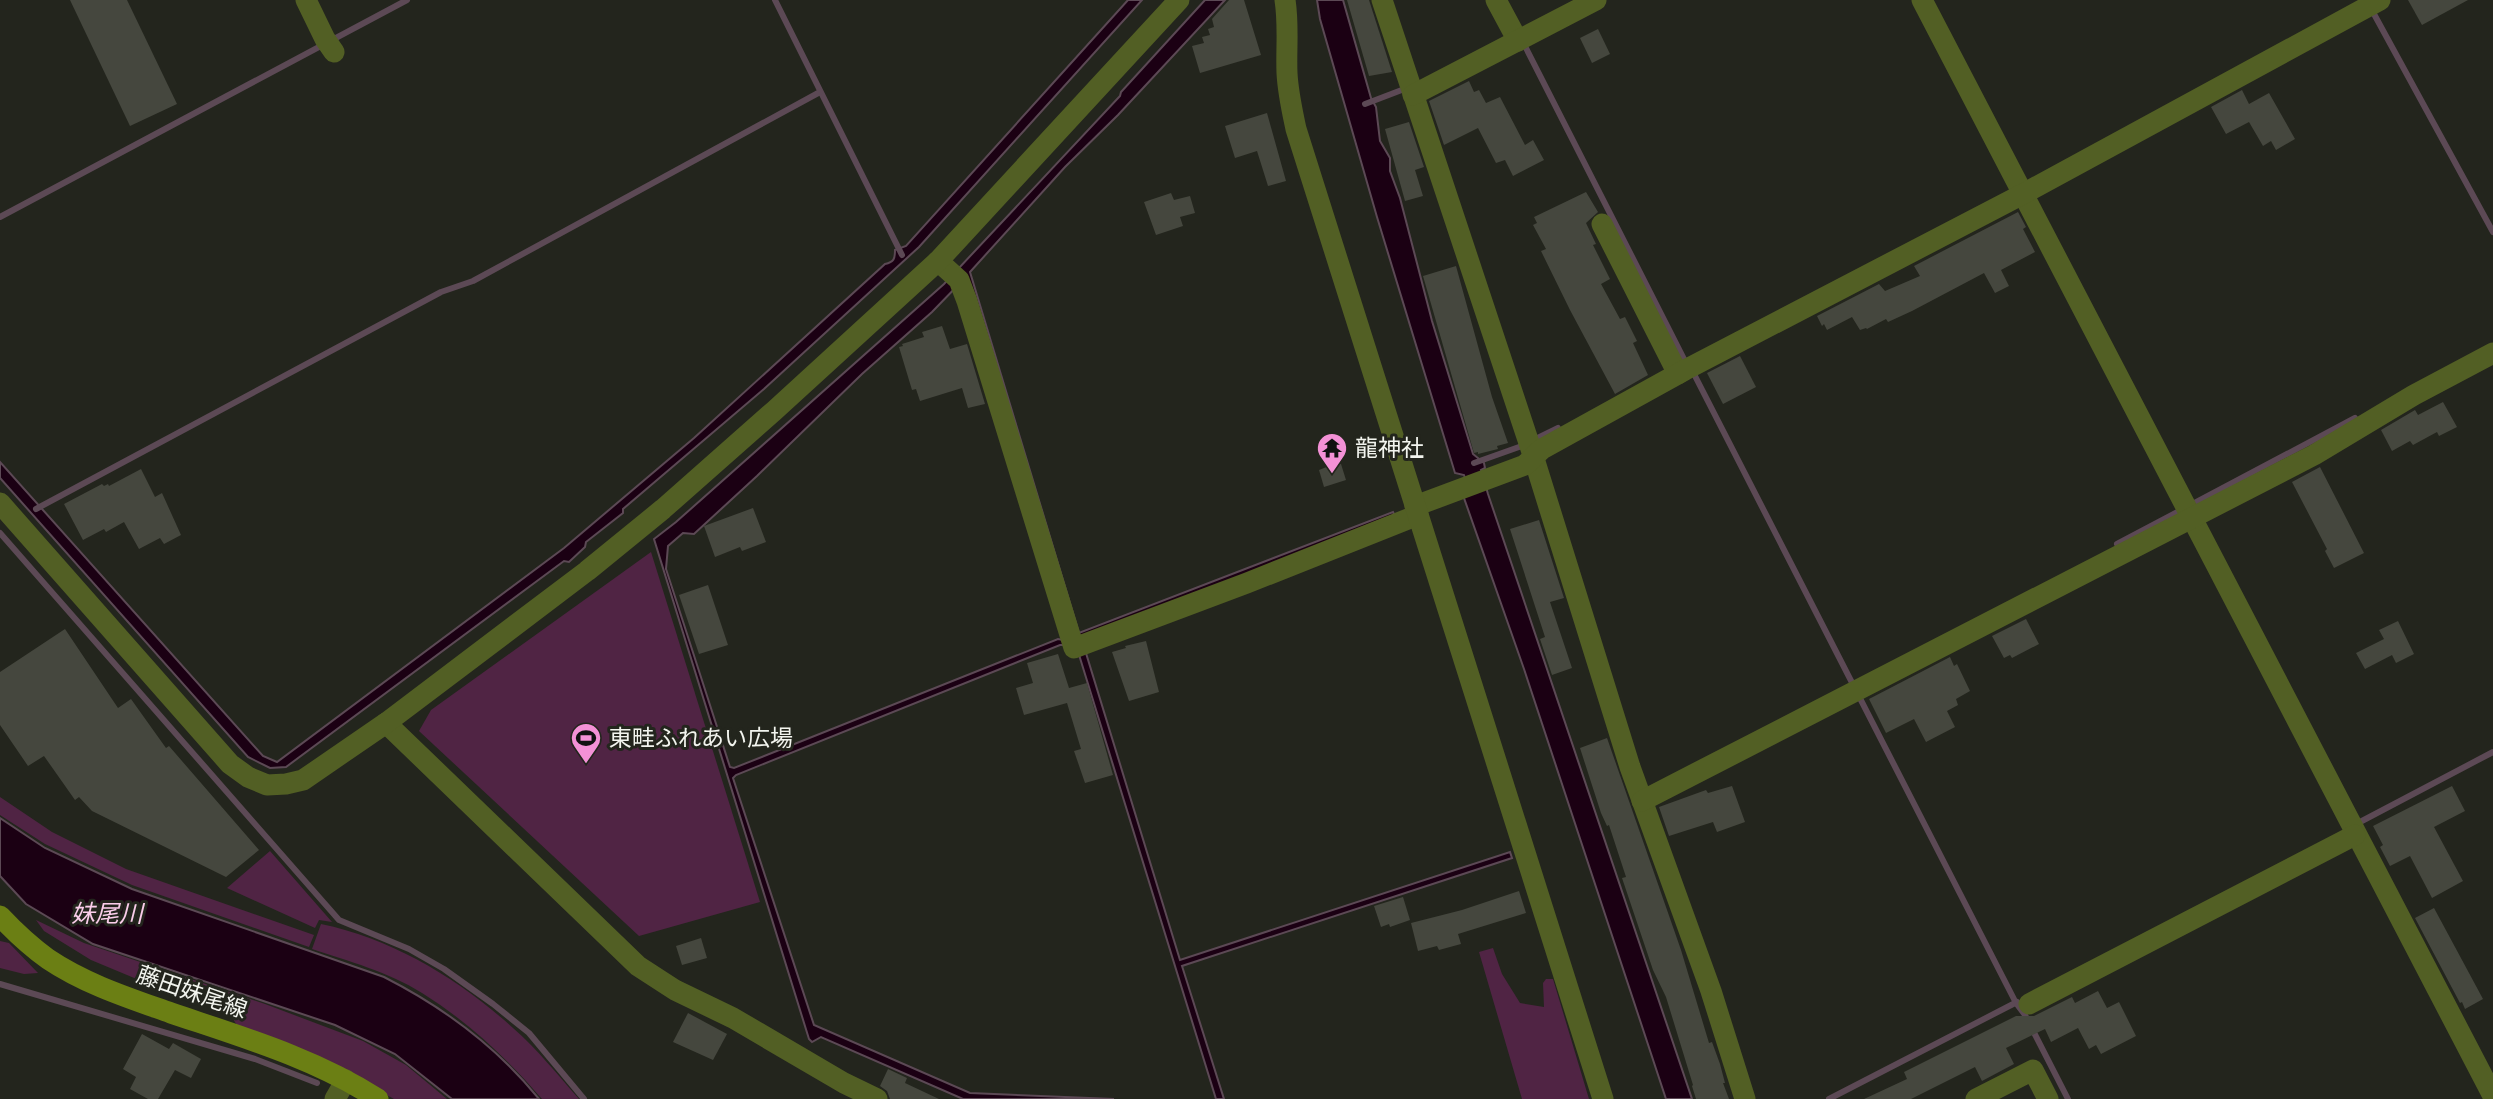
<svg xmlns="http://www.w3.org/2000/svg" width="2493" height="1099" font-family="'Fira Sans','Noto Sans JP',sans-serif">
	<rect width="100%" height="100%" fill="#23251d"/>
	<g fill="#502444">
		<polygon points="651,552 760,902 639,936 419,731 431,710"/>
		<polygon points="0,797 52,832 126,869 314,935 309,947 132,885 45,844 0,815"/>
		<polygon points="270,851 332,922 319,920 315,928 227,888"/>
		<polygon points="36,920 84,943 265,1004 363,1041 406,1065 447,1099 394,1099 321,1059 238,1027 227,1009 139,980 91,960 44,931"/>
		<path d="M 321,924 C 393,939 459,979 513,1028 C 537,1049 558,1075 579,1099 L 542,1099 C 507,1058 467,1021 422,993 C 389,972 348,961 312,949 Z"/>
		<polygon points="0,941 9,943 38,973 24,974 0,968"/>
		<polygon points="1493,948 1502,974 1520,1003 1544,1007 1543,983 1546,979 1553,979 1589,1099 1522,1099 1479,952"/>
	</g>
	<g fill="#1b0013" stroke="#5c4955" stroke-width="2" fill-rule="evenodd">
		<path d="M 1128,0 L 1142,0 L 919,247 L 764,389 L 623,509 L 623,513 L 586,542 L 585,547 L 569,562 L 564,561 L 286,767 L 270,768 L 248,757 L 0,478 L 0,462 L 263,756 L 277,762 L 564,548 L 694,438 L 885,264 C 894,262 895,259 895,250 L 906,246 Z"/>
		<path d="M 1205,0 L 1225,0 L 1118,115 L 1065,167 L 970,272 L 1079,633 L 1393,512 L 1396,518 L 1082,640 L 1180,960 L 1510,852 L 1512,858 L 1182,966 L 1224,1099 L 1216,1099 L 1076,645 L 1060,645 L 736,775 L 733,778 L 814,1025 L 970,1093 L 1114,1099 L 963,1099 L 821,1037 L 812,1042 L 809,1039 L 654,539 L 676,522 L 944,284 L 1120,96 L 1121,92 ZM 964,279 L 1068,641 L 1058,639 L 734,768 L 730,767 L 666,569 L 668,546 L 683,533 L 694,534 L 757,476 L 862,374 L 932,312 Z"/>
		<polygon points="1317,0 1343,0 1371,98 1376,107 1380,141 1390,158 1390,171 1400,198 1432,321 1473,454 1484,463 1485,468 1481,470 1488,494 1692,1099 1666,1099 1524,669 1464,498 1469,490 1464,475 1455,473 1377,217 1320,19"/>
		<path d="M 0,818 L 45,848 L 132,889 L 384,977 C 443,1007 497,1047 539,1099 L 452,1099 L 395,1054 L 335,1025 L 93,944 L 26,904 L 0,876 Z"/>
	</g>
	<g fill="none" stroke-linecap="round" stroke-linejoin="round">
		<g stroke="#5c4955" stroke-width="6">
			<polyline points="775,0 902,255"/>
			<polyline points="2374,14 2493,232"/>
			<polyline points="1526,48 1685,361 1694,374 2016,1003 2025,1015 2068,1099"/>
			<polyline points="1365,104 1407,88"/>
			<polyline points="0,217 407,0"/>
			<polyline points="1474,463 1519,447 1558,428"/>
			<polyline points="36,509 441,292 473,281 820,92"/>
			<polyline points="0,533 339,920 409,949 444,969 493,1004 529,1033 584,1099"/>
			<polyline points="2117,544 2355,418"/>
			<polyline points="2360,822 2493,752"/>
			<polyline points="0,984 255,1059 317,1083"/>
			<polyline points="1829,1099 2017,1002"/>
		</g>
	</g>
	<g fill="#45473e">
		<polygon points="70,0 127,0 177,104 130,126"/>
		<polygon points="1229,0 1244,0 1261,55 1200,73 1192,46 1204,43 1202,37 1210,35 1208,29 1214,27 1212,19"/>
		<polygon points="1347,0 1369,0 1392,72 1369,76"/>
		<polygon points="2408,0 2468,0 2422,25"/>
		<polygon points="1598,29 1610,54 1592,63 1580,38"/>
		<polygon points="1469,81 1474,92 1479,90 1486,103 1500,97 1525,145 1533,140 1544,160 1513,176 1505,160 1496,163 1478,128 1444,145 1429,101"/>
		<polygon points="2242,90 2249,104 2269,93 2295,139 2276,150 2271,141 2263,146 2249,122 2226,134 2211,107"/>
		<polygon points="1267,113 1286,181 1268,186 1257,151 1235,158 1225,126"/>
		<polygon points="1409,122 1424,167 1415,170 1423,196 1405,201 1385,129"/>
		<polygon points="1586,192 1598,212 1586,223 1596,244 1593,245 1610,279 1601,284 1620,319 1625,317 1637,341 1633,343 1648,375 1615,394 1570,310 1541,251 1546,249 1533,225 1537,223 1534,217"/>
		<polygon points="1171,193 1174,200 1190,196 1195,213 1180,217 1183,226 1156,235 1144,202"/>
		<polygon points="2018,212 2026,227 2023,229 2035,252 2001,270 2009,286 1995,293 1984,273 1912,311 1888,322 1886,319 1867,329 1866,328 1860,330 1852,317 1827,330 1824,324 1822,326 1817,316 1879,284 1885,291 1920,276 1914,266"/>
		<polygon points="1456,266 1492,397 1508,443 1497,446 1498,449 1478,454 1478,452 1474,453 1423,276"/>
		<polygon points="942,326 950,349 967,344 985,404 968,408 962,388 920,401 916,389 912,390 899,347 903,346 902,344 924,337 922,332"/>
		<polygon points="1740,356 1756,387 1723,404 1707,373"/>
		<polygon points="2443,402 2457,427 2439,436 2437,432 2413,445 2410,441 2392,451 2381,430 2415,410 2418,415"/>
		<polygon points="1334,464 1341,464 1346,480 1324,487 1319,470"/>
		<polygon points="2320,467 2364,553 2334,568 2325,551 2327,549 2292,482"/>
		<polygon points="141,469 155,497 162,493 181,535 164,544 160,538 139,549 124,522 106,532 104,529 83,540 64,504 102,484 104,486 108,484 109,486"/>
		<polygon points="753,508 766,542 742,551 740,547 715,557 704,526"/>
		<polygon points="1539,520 1564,598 1550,602 1572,668 1552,675 1540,639 1545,637 1510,529"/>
		<polygon points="708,585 728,645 699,654 679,595"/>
		<polygon points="2026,619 2039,644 2012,658 2010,655 2004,658 1992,636"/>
		<polygon points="2398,621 2414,654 2396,663 2392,655 2365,669 2356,653 2384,639 2379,630"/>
		<polygon points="65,629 118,708 131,699 166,748 169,746 259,850 226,877 92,811 79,797 75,800 44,756 28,766 0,725 0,672"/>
		<polygon points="1146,641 1159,692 1129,701 1112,652 1126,648 1125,646"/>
		<polygon points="1058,654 1069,688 1087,683 1113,775 1085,783 1074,751 1081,749 1067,703 1024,715 1016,688 1033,683 1027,663"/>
		<polygon points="1950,657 1954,666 1957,664 1970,691 1956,699 1958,705 1947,711 1955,727 1926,742 1914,719 1886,733 1869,699"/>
		<polygon points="1607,738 1681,950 1709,1043 1712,1042 1720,1064 1725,1083 1723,1083 1729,1099 1696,1099 1692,1086 1693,1085 1666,997 1653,970 1622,878 1626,877 1609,825 1607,826 1601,813 1580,748"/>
		<polygon points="1732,786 1745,822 1717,832 1713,822 1669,836 1659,807 1706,790 1708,793"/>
		<polygon points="2452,786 2465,811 2434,827 2463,881 2432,898 2410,856 2390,866 2380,847 2383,845 2373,826"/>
		<polygon points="1519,891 1526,913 1458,934 1461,944 1439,950 1437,946 1418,951 1411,923 1462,910"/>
		<polygon points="1403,897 1410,920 1390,927 1389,924 1381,927 1374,906"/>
		<polygon points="2434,908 2483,999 2465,1009 2462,1002 2460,1003 2415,918"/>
		<polygon points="701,938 707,958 682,965 676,946"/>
		<polygon points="2098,991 2107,1008 2119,1002 2136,1036 2101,1054 2096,1045 2089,1049 2078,1028 2051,1042 2045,1029 2006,1048 2014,1064 1982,1081 1975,1067 1911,1099 1864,1099 1907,1079 1904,1072 2016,1016 2034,1016 2072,997 2075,1003"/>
		<polygon points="688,1013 727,1034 713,1060 673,1042"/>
		<polygon points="142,1034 169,1049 173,1043 201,1059 191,1078 175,1070 158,1099 148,1099 130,1089 136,1077 123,1069"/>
		<polygon points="888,1069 907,1078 905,1083 939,1099 890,1099 887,1091 880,1086"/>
	</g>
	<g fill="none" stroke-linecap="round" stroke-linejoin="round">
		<g stroke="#525f24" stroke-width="21">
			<polyline points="306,0 325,39 334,52"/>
			<polyline points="1382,0 1531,449 1630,767 1711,991 1745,1099"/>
			<polyline points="1496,0 1518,41"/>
			<polyline points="1922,0 2493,1096"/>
			<polyline points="1413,95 1596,0"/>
			<polyline points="1602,224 1678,374"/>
			<polyline points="938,261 959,280 967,301 1074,648 1247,583 1418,515"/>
			<polyline points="1415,506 1525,465 1542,449 1685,370 2023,194 2380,0"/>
			<polyline points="386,723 638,966 675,990 733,1018 844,1083 877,1099"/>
			<polyline points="1642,801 2314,455 2414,395 2493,353"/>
			<polyline points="2029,1004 2355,835"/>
			<polyline points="335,1099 346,1080"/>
			<polyline points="1976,1099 2033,1070 2048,1099"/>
		</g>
		<g stroke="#525f24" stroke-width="21">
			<path d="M 1285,0 C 1289,25 1286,49 1287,73 C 1288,93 1292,110 1296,129 L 1603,1099"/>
			<polyline points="0,503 230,764 248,777 267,785 286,784 303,780 386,723 587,571 663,509 774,411 938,261 1179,0"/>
		</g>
		<path stroke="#6b7f14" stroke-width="21" d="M 0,916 C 15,932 30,946 48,959 C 85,984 129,998 171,1013 C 242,1037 314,1058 378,1099"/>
	</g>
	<defs>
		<g id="temple-pin" transform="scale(1.575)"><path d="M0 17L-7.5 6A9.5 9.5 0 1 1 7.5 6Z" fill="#f391d6" stroke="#23251d"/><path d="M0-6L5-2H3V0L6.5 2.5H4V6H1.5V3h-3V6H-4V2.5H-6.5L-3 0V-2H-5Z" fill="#111"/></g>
		<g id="stadium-pin" transform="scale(1.575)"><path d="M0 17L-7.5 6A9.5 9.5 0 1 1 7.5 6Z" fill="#f391d6" stroke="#23251d"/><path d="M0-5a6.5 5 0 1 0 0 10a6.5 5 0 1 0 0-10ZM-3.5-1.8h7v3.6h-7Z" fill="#111"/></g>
	</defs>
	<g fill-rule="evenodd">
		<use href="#temple-pin" x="1332" y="448"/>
		<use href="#stadium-pin" x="586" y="738"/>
	</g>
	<g text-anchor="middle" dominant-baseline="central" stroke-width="6" stroke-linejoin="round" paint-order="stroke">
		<g font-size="23" fill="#f2f4ee" stroke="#23251d" text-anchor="start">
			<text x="1355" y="448">龍神社</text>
			<text x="609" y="738">東畦ふれあい広場</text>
		</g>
		<g font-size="23" fill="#f2f4ee" stroke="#23251d">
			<text transform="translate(192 992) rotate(19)">藤田妹尾線</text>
		</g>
		<g font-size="24" font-style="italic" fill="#facdea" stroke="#23251d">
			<text x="107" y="914">妹尾川</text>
		</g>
	</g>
</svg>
